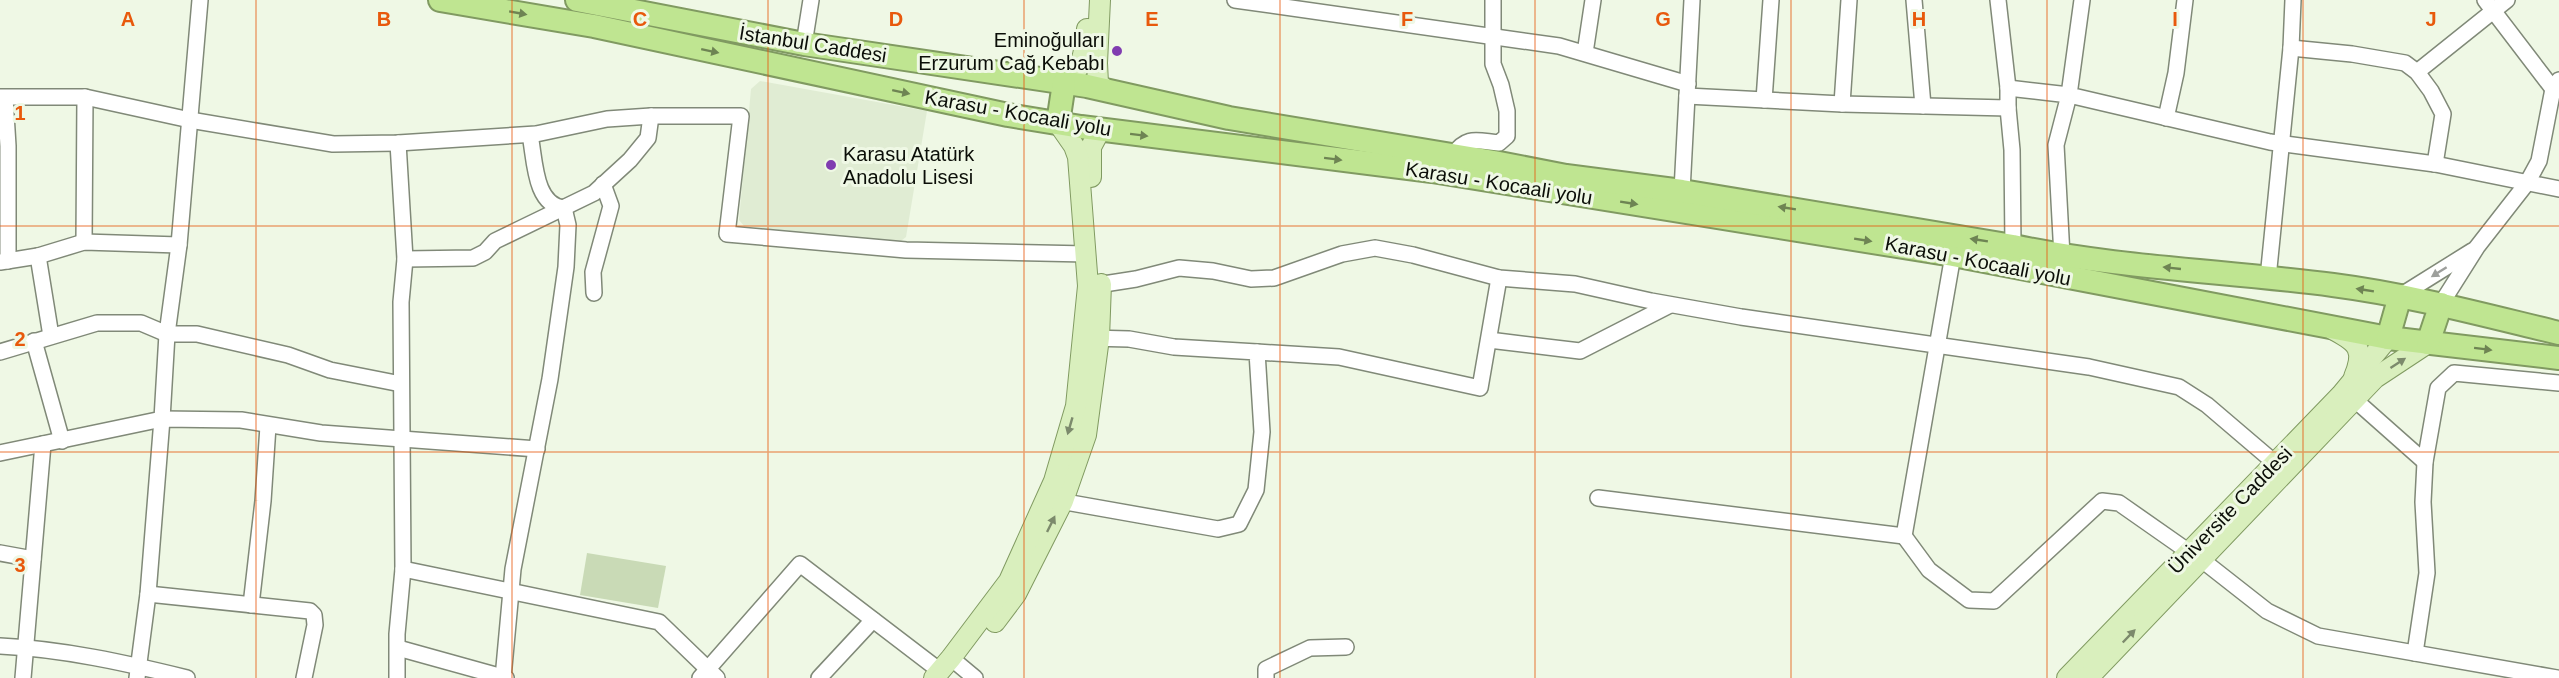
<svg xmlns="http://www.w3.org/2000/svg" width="2559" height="678" font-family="Arial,sans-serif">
	<rect width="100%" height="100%" fill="#eff8e5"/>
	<polygon fill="#e0ecd3" points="760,81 927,111 906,237 897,244 744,226 739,220 751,89"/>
	<polygon fill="#c9dab6" points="587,553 666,566 658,608 580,595"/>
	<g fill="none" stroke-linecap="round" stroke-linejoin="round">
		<g stroke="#808978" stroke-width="18">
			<g id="minor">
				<polyline points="1235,0 1559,46 1688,84"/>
				<polyline points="1914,0 1923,106"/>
				<polyline points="2082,0 2069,95 2270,142 2435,164 2559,189"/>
				<polyline points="2485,0 2553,89"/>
				<polyline points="804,44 811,0"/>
				<polyline points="2291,48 2352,54 2405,63 2417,72 2431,91 2443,114 2435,164"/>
				<polyline points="1585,53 1593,0"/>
				<polyline points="2417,72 2507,0"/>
				<polyline points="2008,88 2069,95 2056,145 2062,256"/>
				<polyline points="1687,96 1842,104 2008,108 2008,88 1998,0"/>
				<polyline points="0,97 85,97 190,120 333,144 398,143 536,134 607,119 651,116 741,116 727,234 906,250 1087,254"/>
				<polyline points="5,98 8,146 8,261"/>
				<polyline points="1764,100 1771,0"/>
				<polyline points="1842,104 1849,0"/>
				<polyline points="2008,108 2012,150 2013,246"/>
				<polyline points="2166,118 2176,73 2185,0"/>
				<path d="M 1453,155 C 1467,135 1477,141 1499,143 L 1507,136 L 1507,111 L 1501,85 L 1493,64 L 1493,0"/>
				<polyline points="1682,191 1692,0"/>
				<polyline points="84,242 85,97"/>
				<polyline points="38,256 51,336"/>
				<polyline points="405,259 473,258 485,252 495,241 594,193 630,160 648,138 651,116"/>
				<polyline points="0,262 38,256 84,242 179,245"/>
				<polyline points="2268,278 2291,48 2293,0"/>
				<polyline points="1091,286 1136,279 1179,268 1213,271 1251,279 1274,278 1342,254 1375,248 1413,255 1499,278 1575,284 1651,301 1741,317 2089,367 2179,387 2207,405 2275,463"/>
				<polyline points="594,293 593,272 611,206 603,184"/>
				<polyline points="2400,296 2472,251"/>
				<polyline points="2441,304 2477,247 2527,183 2539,161 2553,89 2559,80"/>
				<polyline points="1489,340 1580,351 1670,305"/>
				<polyline points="34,341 62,441"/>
				<polyline points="0,352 97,323 141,323 167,334 197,334 288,355 330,370 401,384"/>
				<polyline points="1257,352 1339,357 1480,388 1499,278"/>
				<polyline points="2355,400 2425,462"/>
				<polyline points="0,453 162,419 167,334 179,245 200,0"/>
				<polyline points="1598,498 1904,536 1953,255"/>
				<polyline points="1054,500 1218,529 1239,524 1256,490 1262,432 1257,352 1174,347 1129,339 1090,338"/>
				<polyline points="1904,536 1929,570 1969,600 1994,601 2102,501 2119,503 2189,552"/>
				<polyline points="0,553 33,559"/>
				<polyline points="2202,560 2267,611 2318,636 2557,678"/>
				<polyline points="403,569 659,622 717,678"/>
				<polyline points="148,594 310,611 314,615 315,625 304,678"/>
				<polyline points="251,605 263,501 268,426"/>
				<path d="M 0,646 C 63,649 126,663 187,678"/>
				<polyline points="398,648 506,678"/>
				<polyline points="2415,653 2427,573 2423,502 2425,462 2438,388 2454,373 2559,383"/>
				<polyline points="951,658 975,678"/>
				<polyline points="23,678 43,444"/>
				<polyline points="137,678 148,594 162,419 241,420 321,433 537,449"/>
				<polyline points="397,678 397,634 403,569 401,302 405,259 398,143"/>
				<path d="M 503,678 L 513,569 L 550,379 L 566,267 L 568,225 L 564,208 C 534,205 535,159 530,135"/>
				<polyline points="700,678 800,564 940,671"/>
				<polyline points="819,678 873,620"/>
				<polyline points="1266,678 1266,669 1310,648 1346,647"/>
			</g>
		</g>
		<g stroke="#809a61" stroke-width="22">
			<g id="major">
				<polyline points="1100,0 1097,63 1098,83 1106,90"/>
				<path d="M 1064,83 C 1084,69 1084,52 1087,29"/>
				<polyline points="1091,177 1091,147 1100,130"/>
				<path d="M 2332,329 C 2357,342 2366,349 2354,377"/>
				<polyline points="995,622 1016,594 1063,501 1086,435 1099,338 1101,284"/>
				<polyline points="934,678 951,658 1009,581 1054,481 1076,406 1088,286 1078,157 1074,146 1058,123"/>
				<polyline points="2067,678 2341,395 2388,338"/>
				<polyline points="2088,678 2375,378 2428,343"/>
			</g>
		</g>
		<g stroke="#809a61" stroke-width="26">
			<g id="highway">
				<polyline points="440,0 594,26 1008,115 1081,127 1432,171 1953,255 2388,338 2559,358"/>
				<path d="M 577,0 L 804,44 L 1087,86 L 1229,118 L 1494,162 L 1566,176 L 1682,191 L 2013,246 C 2118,268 2227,271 2333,285 C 2410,295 2484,315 2559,333"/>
				<polyline points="1058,123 1064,83"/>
				<polyline points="2388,338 2400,296"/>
				<polyline points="2428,343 2441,304"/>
			</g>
		</g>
		<use href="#minor" stroke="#fff" stroke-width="15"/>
		<use href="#major" stroke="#d9efbd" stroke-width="20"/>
		<use href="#highway" stroke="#bfe591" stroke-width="22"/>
	</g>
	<defs><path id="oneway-solid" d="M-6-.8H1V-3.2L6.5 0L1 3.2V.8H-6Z" transform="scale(1.5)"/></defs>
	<g fill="#6e8453">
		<use href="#oneway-solid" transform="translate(518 13) rotate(10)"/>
		<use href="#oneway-solid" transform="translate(710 51) rotate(12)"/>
		<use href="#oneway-solid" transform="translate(901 92) rotate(12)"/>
		<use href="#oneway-solid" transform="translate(1139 135) rotate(7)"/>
		<use href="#oneway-solid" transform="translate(1333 159) rotate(7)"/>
		<use href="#oneway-solid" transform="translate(1629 203) rotate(9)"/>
		<use href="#oneway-solid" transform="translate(1787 208) rotate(-171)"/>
		<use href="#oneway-solid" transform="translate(1863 240) rotate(9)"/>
		<use href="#oneway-solid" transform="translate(1979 240) rotate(-171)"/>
		<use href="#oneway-solid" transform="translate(2172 268) rotate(-174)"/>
		<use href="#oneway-solid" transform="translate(2365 290) rotate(-171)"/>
		<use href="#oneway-solid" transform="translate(2483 349) rotate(7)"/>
	</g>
	<use fill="#9d9f9c" href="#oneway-solid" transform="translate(2439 272) rotate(148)"/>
	<g fill="#7c8a6c">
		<use href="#oneway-solid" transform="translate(2398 363) rotate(-33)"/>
		<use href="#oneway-solid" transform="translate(1070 426) rotate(106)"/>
		<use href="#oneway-solid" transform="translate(1051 524) rotate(-64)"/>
		<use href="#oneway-solid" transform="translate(2129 636) rotate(-46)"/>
	</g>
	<path fill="none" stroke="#e8590c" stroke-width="1.5" stroke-opacity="0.55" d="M 256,0 L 256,678M 512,0 L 512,678M 768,0 L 768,678M 1024,0 L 1024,678M 1280,0 L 1280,678M 1535,0 L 1535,678M 1791,0 L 1791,678M 2047,0 L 2047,678M 2303,0 L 2303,678M 0,226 L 2559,226M 0,452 L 2559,452"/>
	<g fill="#803cb0" stroke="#eff8e5" stroke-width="2">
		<circle cx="1117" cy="51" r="6"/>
		<circle cx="831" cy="165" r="6"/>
	</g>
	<g text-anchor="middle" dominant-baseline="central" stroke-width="6" stroke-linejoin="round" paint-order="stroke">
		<g font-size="20" fill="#0b0e08" stroke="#eff8e5" text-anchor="end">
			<text x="1105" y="40">Eminoğulları<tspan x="1105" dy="23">Erzurum Cağ Kebabı</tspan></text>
			<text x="843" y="154" text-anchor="start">Karasu Atatürk<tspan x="843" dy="23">Anadolu Lisesi</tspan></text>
		</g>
		<g font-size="20" fill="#0b0e08" stroke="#eff8e5">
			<text transform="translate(813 44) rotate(9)">İstanbul Caddesi</text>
			<text transform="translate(1018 113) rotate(10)">Karasu - Kocaali yolu</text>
			<text transform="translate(1499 183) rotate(9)">Karasu - Kocaali yolu</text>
			<text transform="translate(1978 261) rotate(11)">Karasu - Kocaali yolu</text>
			<text transform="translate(2230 510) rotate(-46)">Üniversite Caddesi</text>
		</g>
	</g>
	<g font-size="20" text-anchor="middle" font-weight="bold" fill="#e8590c" stroke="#eff8e5" stroke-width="6" stroke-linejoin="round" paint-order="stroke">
		<text x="128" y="26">A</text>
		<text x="384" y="26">B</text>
		<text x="640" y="26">C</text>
		<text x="896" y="26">D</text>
		<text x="1152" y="26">E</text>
		<text x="1407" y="26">F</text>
		<text x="1663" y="26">G</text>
		<text x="1919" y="26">H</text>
		<text x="2175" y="26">I</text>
		<text x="2431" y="26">J</text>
		<text x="20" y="120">1</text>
		<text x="20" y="346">2</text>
		<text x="20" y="572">3</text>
	</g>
</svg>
